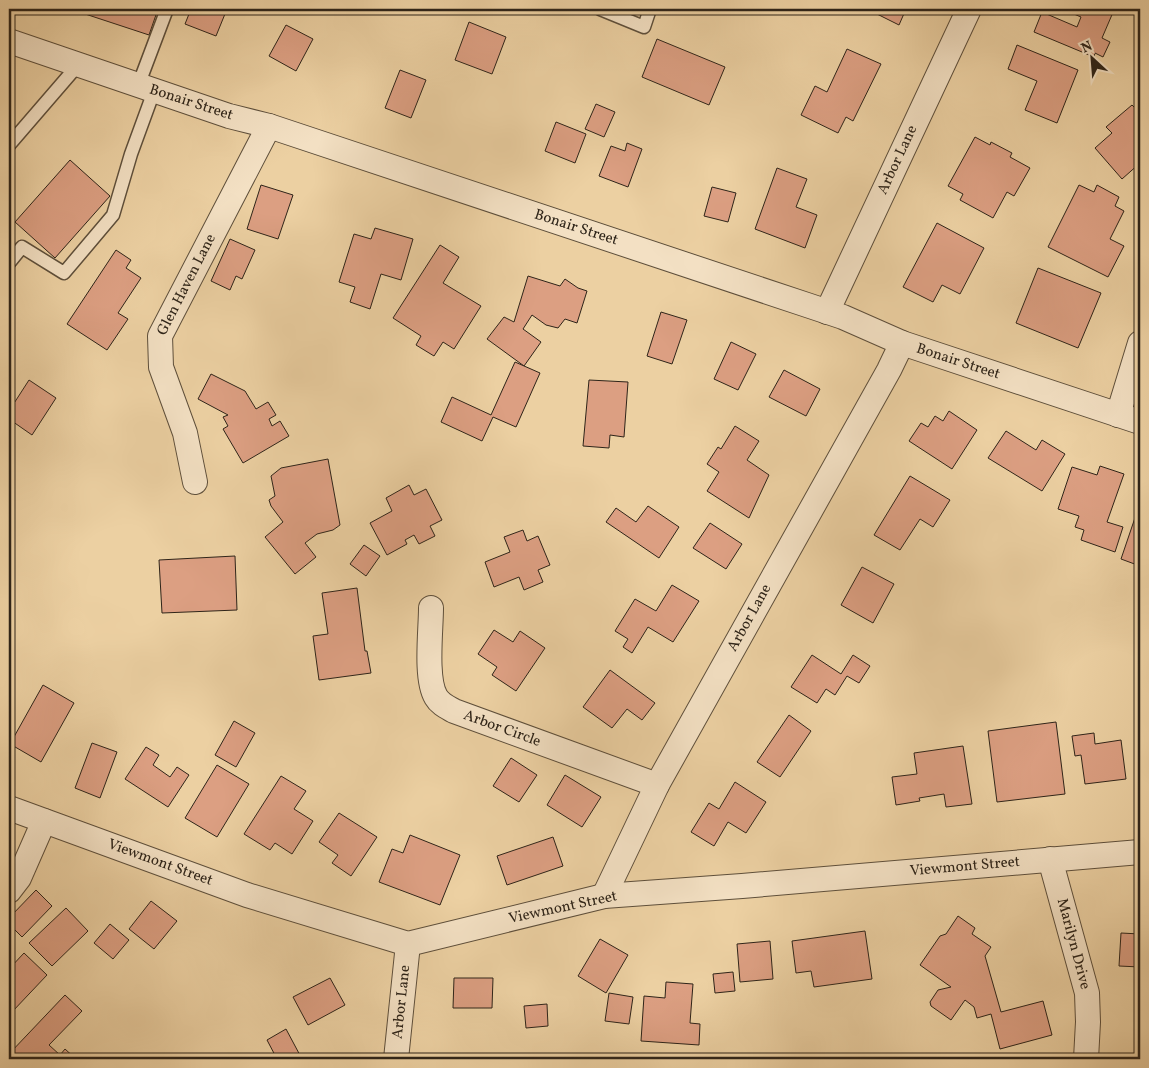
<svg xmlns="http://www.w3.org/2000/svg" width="1149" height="1068" font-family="Vollkorn,serif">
	<rect width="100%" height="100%" fill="#ecd0a2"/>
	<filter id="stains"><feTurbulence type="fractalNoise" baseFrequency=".004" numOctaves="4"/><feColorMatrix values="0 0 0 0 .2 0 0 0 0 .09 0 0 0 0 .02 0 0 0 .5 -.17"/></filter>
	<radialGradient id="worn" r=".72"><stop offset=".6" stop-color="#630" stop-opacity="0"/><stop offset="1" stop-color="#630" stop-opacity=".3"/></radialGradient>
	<g fill="#dc9f82" stroke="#2e2419">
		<polygon points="70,9 158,9 149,35"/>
		<polygon points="191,9 227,9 216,36 185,24"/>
		<polygon points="874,9 906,9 899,25 873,12"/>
		<polygon points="1062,9 1114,10 1102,38 1110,42 1103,57 1095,53 1094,57 1034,32 1042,12 1077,27 1081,17"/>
		<polygon points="469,22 506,37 492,74 455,60"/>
		<polygon points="286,25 313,39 296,71 269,56"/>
		<polygon points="657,39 725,67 709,105 642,77"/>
		<polygon points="1017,45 1078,70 1057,123 1025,110 1037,81 1008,69"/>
		<polygon points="847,49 881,64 853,121 846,117 838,133 801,115 815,86 827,92"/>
		<polygon points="400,70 426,80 411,118 385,108"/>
		<polygon points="596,104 615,112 604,137 585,129"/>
		<polygon points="1132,105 1140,113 1140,163 1122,179 1095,148 1112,133 1106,127"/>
		<polygon points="556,122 586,134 575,163 545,151"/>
		<polygon points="975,137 990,145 991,142 1012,153 1010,157 1030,168 1014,196 1007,192 993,218 960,200 963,194 948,186"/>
		<polygon points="627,143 642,149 628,187 599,176 611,146 625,151"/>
		<polygon points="70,160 110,196 55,258 15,222"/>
		<polygon points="777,168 807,179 796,207 817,215 805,248 755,229"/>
		<polygon points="261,185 293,195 278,239 247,229"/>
		<polygon points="1079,185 1094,192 1097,185 1119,197 1115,206 1124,211 1110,239 1124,246 1108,277 1048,247"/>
		<polygon points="712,187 736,193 728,222 704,216"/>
		<polygon points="937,223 984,248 960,294 942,285 933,302 903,287"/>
		<polygon points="375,228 413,239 401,280 381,274 370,309 350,302 355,287 339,282 354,234 371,239"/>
		<polygon points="230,239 255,250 242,279 236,276 230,290 211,281"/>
		<polygon points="440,245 459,257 443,283 481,306 454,349 443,342 434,356 416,345 421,336 393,318"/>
		<polygon points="116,250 131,260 126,268 141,278 118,313 128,319 107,350 67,324"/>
		<polygon points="1038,268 1101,293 1078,348 1016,323"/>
		<polygon points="528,276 560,286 565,279 578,288 587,291 577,323 565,319 558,328 546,325 532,315 523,329 541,342 524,366 487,339 504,317 514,322"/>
		<polygon points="661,312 687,320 672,364 647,356"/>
		<polygon points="731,342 756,354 738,390 714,379"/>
		<polygon points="515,362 540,373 516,427 493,417 482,441 441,422 452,397 491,415"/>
		<polygon points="784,370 820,389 806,416 769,397"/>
		<polygon points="211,374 245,391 256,409 268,402 276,415 269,419 272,426 280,421 289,436 243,463 223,429 228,426 223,417 228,415 198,399"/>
		<polygon points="29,380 56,398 32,435 9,419 9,411"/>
		<polygon points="589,380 628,382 624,437 610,435 609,448 583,446"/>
		<polygon points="949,411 977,430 952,469 909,441 921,423 928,427 935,416 943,421"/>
		<polygon points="735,426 759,441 747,460 769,475 749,518 707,491 719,472 707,464 718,447 721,449"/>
		<polygon points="1006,431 1036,450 1042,440 1065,454 1042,491 988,458"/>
		<polygon points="328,459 340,525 333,530 317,534 305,543 316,557 295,574 265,537 283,522 271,506 269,500 275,496 271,476 281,468"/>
		<polygon points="1100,466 1124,474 1107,522 1123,527 1115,552 1081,540 1084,530 1075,527 1079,516 1058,509 1072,467 1097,475"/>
		<polygon points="910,476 950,500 933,527 920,519 900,550 874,535"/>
		<polygon points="409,485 414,495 426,489 442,520 430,526 435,536 419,544 414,535 405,540 407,544 387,555 370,523 392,511 386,498"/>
		<polygon points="1140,503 1140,566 1121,559"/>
		<polygon points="648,506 679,527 659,558 606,522 616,508 636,522"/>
		<polygon points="710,523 742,544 726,569 693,548"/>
		<polygon points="523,530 527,541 538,536 550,565 538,570 543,582 524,590 519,577 494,587 485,562 510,552 504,537"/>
		<polygon points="364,545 380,556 366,576 350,564"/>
		<polygon points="235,556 237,610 162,613 159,560"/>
		<polygon points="862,567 894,584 873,623 841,605"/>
		<polygon points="672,585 699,601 673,642 648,627 632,653 623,647 628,639 615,631 635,599 656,611"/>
		<polygon points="357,588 365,651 367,651 371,673 319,680 313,636 328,634 322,593"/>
		<polygon points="494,630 513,642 520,631 545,648 516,691 492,675 497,667 478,654"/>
		<polygon points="812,655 841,674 853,655 870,666 859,683 847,676 835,695 826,689 817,703 791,687"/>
		<polygon points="610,670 655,703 642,720 627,709 612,728 583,707"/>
		<polygon points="43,685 74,703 41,762 10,744"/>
		<polygon points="789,715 811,731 780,777 757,762"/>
		<polygon points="234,721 255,733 236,767 215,755"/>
		<polygon points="1056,722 1065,794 997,802 988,731"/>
		<polygon points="1094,733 1095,744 1121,740 1126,779 1085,784 1081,755 1075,756 1072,736"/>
		<polygon points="92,743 117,752 100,798 75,788"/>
		<polygon points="963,746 972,804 946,807 944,794 919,798 920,801 896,805 892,777 917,774 914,753"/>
		<polygon points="146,747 159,755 153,765 170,777 177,767 189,775 168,807 125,779"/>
		<polygon points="511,758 537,775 519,802 493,786"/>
		<polygon points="217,765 249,784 217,837 185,818"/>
		<polygon points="565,775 601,797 582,827 547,805"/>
		<polygon points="281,776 306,791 294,809 313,821 292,854 275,843 270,850 244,834"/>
		<polygon points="735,782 766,802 746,833 728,822 714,846 691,832 709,803 719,809"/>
		<polygon points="339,813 377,837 351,876 332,863 338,855 319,842"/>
		<polygon points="410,835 460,855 440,905 379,882 392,849 403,853"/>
		<polygon points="553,837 563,866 507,885 497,856"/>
		<polygon points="36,890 52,906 22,937 9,924 9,918"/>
		<polygon points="151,901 177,921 154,949 129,929"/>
		<polygon points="66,908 88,931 52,966 29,943"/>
		<polygon points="958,916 975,928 972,934 991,947 985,956 1001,1012 1043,1001 1052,1035 1000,1049 991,1014 977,1018 974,1007 965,1000 951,1020 931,1006 930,1002 938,990 951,987 920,965 940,936 946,934"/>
		<polygon points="110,924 129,940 113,959 94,943"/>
		<polygon points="865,931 872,979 814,987 811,971 796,973 792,941"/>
		<polygon points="1121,933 1140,934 1140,967 1119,966"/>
		<polygon points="600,939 628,955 606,993 578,976"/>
		<polygon points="770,941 773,979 740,982 737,944"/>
		<polygon points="24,953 47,975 12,1012 9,1009 9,969"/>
		<polygon points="733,972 735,991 715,993 713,974"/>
		<polygon points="330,978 345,1005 308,1025 293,997"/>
		<polygon points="454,978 493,978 492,1008 453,1008"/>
		<polygon points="666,982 693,984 690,1023 700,1024 699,1045 641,1041 644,996 665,998"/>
		<polygon points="609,993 633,997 629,1024 605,1021"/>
		<polygon points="65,995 82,1011 49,1045 60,1055 65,1049 76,1059 14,1059 9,1054"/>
		<polygon points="547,1004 548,1026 526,1028 524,1006"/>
		<polygon points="286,1029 302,1059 277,1059 267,1040"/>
	</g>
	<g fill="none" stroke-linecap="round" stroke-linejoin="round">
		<g stroke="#5e4f3b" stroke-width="15">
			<g id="lane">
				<polyline points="600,9 644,27 650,9"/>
				<polyline points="138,86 167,9"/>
				<polyline points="9,145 78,65"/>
				<polyline points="9,263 22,247 64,273 113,215 131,154 154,91"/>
			</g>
		</g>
		<g stroke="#5e4f3b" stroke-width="26">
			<g id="street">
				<polyline points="9,41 229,116 269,126 807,305 843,317 902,343 1140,422"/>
				<polyline points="827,312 969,9"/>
				<polyline points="1118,415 1140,343"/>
				<polyline points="195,482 185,433 161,367 160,336 269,126"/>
				<path d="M 431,608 C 431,630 425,679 436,697 C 440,704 447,707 454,711 L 657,785"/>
				<polyline points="9,808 247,895 408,944 604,896 742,886 1140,852"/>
				<polyline points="1050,859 1087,993 1088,1022 1086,1059"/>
				<polyline points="9,891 19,878 44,821"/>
				<polyline points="604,896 657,785 889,370 902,343"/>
				<polyline points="396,1059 408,944"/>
			</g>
		</g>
		<use href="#lane" stroke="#f3e0c3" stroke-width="12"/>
		<use href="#street" stroke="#f3e0c3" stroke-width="24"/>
	</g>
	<g text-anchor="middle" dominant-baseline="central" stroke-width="5" stroke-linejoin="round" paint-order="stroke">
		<g font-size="15" fill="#2e2419" stroke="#f3e0c3">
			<text transform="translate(191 103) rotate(18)">Bonair Street</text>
			<text transform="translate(898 160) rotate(-65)">Arbor Lane</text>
			<text transform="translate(576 228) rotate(18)">Bonair Street</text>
			<text transform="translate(187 285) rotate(-63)">Glen Haven Lane</text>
			<text transform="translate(958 362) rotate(18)">Bonair Street</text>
			<text transform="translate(750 618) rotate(-61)">Arbor Lane</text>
			<text transform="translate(502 729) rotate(20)">Arbor Circle</text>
			<text transform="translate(160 863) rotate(20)">Viewmont Street</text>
			<text transform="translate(965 867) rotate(-5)">Viewmont Street</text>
			<text transform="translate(563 908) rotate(-12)">Viewmont Street</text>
			<text transform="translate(1073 944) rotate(75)">Marilyn Drive</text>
			<text transform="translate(402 1002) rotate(-84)">Arbor Lane</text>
		</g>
	</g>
	<rect width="1149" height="1068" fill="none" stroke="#ecd0a2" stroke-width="30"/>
	<rect x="10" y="10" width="1129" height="1048" fill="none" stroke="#2e2419" stroke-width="2.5"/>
	<rect x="15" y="15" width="1119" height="1038" fill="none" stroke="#2e2419"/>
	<g transform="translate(1092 58) rotate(334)" stroke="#f3e0c3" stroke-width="4" paint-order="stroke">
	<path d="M0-4L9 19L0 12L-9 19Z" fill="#2e2419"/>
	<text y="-8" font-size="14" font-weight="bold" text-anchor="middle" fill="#2e2419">N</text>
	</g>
	<rect width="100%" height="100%" filter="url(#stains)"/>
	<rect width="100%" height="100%" fill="url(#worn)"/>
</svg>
